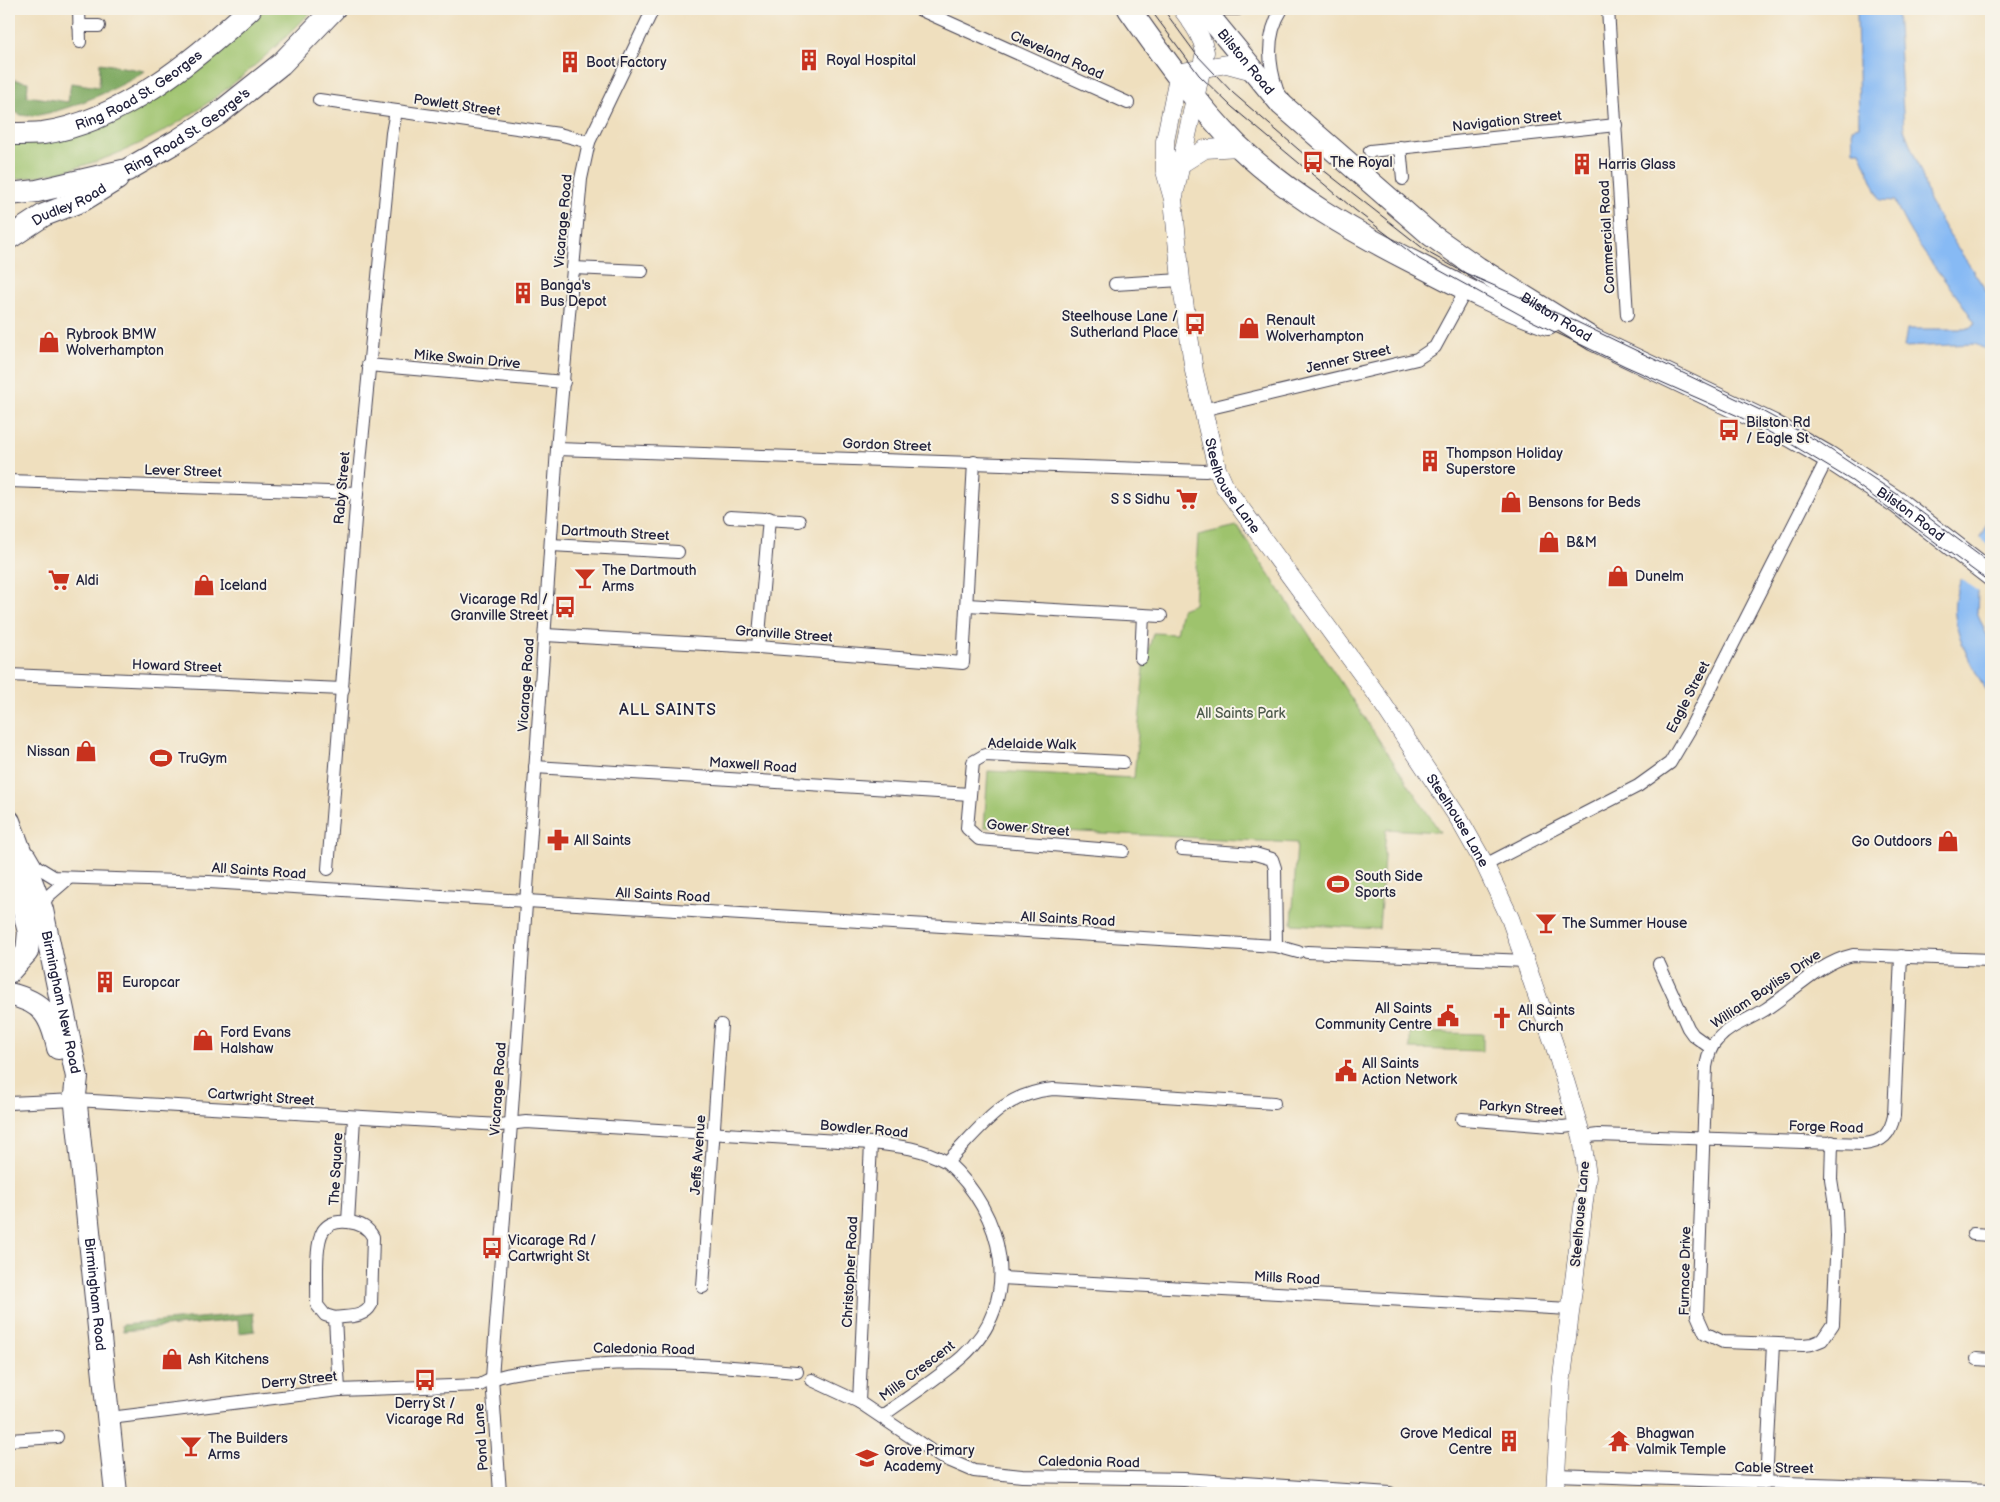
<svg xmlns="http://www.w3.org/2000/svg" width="2000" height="1502" font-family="'Balsamiq Sans',sans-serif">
	<rect width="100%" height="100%" fill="#f7f3e8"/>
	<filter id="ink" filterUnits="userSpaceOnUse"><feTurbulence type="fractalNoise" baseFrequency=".02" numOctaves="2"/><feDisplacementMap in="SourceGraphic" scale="10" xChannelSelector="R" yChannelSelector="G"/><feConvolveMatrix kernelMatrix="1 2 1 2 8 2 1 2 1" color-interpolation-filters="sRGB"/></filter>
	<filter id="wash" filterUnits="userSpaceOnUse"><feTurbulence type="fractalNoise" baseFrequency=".0096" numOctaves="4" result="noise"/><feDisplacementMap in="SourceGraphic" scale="20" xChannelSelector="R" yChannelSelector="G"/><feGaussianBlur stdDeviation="1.12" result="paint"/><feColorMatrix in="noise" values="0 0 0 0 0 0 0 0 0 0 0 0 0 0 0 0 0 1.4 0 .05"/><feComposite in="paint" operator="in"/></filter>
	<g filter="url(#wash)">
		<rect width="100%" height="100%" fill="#efdfbe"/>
		<g fill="#9ec36d" stroke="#607254">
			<path d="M 265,9 L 314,9 C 226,99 138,167 9,180 L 9,155 L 13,151 L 12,143 L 148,103 L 185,79 Z"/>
			<polygon points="1237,526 1440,832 1386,829 1379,929 1292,924 1297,843 984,827 988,771 1134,778 1144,668 1153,633 1176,634 1181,609 1194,604 1198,535"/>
			<polygon points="1410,1032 1483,1034 1483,1051 1410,1049"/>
		</g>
		<g fill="#7ea960" stroke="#50664e">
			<path d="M 100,63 L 145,71 C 125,86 45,122 21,115 C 17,114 12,109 9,106 L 9,79 L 28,82 L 27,96 L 68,102 L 71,83 L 99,87 Z"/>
			<polygon points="253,1313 255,1331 239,1333 238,1320 123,1331 122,1325"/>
		</g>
		<g fill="#87baf4" stroke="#546e98">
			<path d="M 1857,9 L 1897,9 L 1904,129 L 1921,172 L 1929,200 L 1944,227 L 1991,298 L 1991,352 L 1975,344 L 1904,347 L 1907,329 L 1964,329 L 1972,327 L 1975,323 C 1949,281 1913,247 1895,201 L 1880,200 L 1860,151 L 1853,151 L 1852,128 L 1859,126 Z"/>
			<path d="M 1991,514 L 1991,557 L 1978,593 L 1977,612 L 1991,645 L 1991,697 C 1974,672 1948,626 1956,595 C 1963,569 1980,539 1991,514 Z"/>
		</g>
		<polygon fill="#efdfbe" points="1978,537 1991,548 1991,564 1980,593 1960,578"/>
	</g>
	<g filter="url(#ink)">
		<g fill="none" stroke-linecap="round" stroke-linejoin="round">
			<g stroke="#413e4f" stroke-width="14">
				<g id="street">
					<polyline points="79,9 80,42"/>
					<polyline points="919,9 1128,103"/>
					<polyline points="1224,9 1238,9"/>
					<polyline points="1608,9 1627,315"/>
					<polyline points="79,26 99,26"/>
					<path d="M 1277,90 C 1268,63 1266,34 1282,9"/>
					<polyline points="319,100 559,134 589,142"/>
					<polyline points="1400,147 1403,179"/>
					<polyline points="1370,151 1616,125"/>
					<polyline points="573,268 642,271"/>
					<polyline points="1115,284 1181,280"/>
					<polyline points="368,365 564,382"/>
					<polyline points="1202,410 1417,359 1435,347 1466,290"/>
					<polyline points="557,449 1205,471 1217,469"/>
					<polyline points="9,481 357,493"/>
					<polyline points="730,517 799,521"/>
					<polyline points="551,545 678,552"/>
					<polyline points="967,605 1161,616"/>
					<polyline points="545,635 758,647 963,663 974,462"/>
					<polyline points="758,647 769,518"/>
					<polyline points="1141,658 1143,615"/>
					<polyline points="9,675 343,689"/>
					<polyline points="1123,762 985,755 973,762 967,828 979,839 1123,851"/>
					<polyline points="535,767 970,794"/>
					<polyline points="1182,849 1255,854 1272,859 1275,868 1276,946"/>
					<polyline points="29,854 36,866 54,877 209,882 1276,946 1298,952"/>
					<polyline points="1485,865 1638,786 1670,763 1690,729 1828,457"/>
					<polyline points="328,869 357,493 392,133 396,111"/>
					<polyline points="42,909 47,897 69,878"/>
					<polyline points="1307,952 1527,961"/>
					<polyline points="1659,964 1688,1028 1693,1035 1711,1048"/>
					<path d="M 9,1103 L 76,1100 L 500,1125 L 526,1122 L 871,1143 C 901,1146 921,1148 947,1162 C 982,1127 1001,1094 1053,1089 L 1274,1103"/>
					<polyline points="1462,1119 1563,1127 1578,1125"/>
					<path d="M 1582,1137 L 1598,1135 L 1864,1144 C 1883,1142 1890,1134 1894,1116 L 1901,956"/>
					<path d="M 1832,1142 L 1831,1179 L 1836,1211 L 1837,1236 L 1833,1324 L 1822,1340 L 1812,1344 L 1803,1345 L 1723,1342 L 1705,1333 L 1697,1315 L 1706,1067 C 1708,1057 1710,1046 1718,1039 C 1730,1025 1751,1019 1766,1009 C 1795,990 1819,963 1853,955 L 1991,960"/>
					<polyline points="348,1222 354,1118"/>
					<polyline points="1973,1234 1991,1235"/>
					<polyline points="1001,1278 1570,1309"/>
					<polyline points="703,1287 721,1025"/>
					<path d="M 335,1318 C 348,1316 364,1318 371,1305 L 373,1237 C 368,1227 359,1223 348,1222 C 339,1221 329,1222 323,1231 C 314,1246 318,1286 317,1305 L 325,1315 L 335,1318 L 339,1390"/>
					<polyline points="1977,1359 1991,1360"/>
					<polyline points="812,1380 859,1402 939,1456 974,1471 1022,1476 1184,1479 1390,1493"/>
					<polyline points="859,1402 871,1143"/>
					<path d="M 882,1416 C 908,1397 937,1379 962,1357 C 1025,1300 1004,1214 947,1162"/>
					<path d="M 110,1418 L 339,1390 L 480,1385 C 501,1373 522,1372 546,1369 C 630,1358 713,1365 797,1372"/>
					<polyline points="9,1440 57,1437"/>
					<polyline points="1556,1475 1991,1490"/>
					<polyline points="1766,1483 1773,1344"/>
					<polyline points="500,1493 492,1378 511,1124 557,449 581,179 589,142 653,9"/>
				</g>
			</g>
			<g stroke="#413e4f" stroke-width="19">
				<g id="secondary">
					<path id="s1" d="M 1253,71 L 1227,64 L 1182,72 L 1178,77 L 1165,141 L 1165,171 L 1173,199 L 1181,280 L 1194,371 L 1217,469 L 1225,487 L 1375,692 L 1459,819 L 1485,865 L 1510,918 L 1554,1044 L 1582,1137 L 1587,1177 L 1561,1385 L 1555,1493"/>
					<polyline points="1181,164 1205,149 1239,147"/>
					<path d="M 1174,196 L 1205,52 C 1202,35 1192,23 1182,9"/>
				</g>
			</g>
			<g stroke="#413e4f" stroke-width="24">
				<g id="highway">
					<path d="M 1129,9 C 1162,56 1196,104 1237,145 C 1290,196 1352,231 1417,264 C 1459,286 1502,308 1548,324"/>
					<path id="s2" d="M 1203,9 L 1282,105 L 1431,235 L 1478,268 L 1594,340 L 1772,425 L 1828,457 L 1898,503 L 1991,575"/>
					<path id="s3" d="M 9,134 C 20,134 32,134 43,133 C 120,122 195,60 250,9"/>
					<path id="s4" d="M 9,194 L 37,191 L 127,170 L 177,141 L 217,115 L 281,64 L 334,9"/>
					<path id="s5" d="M 9,238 L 44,215 L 83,200 L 117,179"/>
					<path id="s6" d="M 9,821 L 42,910 L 77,1077 L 75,1095 L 116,1493"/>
					<polyline points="9,972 27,952 29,932 20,896 15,865"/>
					<path d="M 9,994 C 43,1002 51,1015 58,1048"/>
				</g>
			</g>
			<use href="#street" stroke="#fff" stroke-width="12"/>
			<use href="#secondary" stroke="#fff" stroke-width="18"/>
			<use href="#highway" stroke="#fff" stroke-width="22"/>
			<g stroke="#22223b" stroke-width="1">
				<polyline points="1150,9 1199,75 1232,107 1355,210 1419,259 1528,319 1625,366 1738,416 1786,441 1852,481 1991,583"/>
				<polyline points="1163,9 1196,54 1233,93 1313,162 1429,253 1463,272 1577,322 1760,410 1819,442 1897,494 1991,564"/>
			</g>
		</g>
	</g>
	<defs>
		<g id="building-bare" transform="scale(1.725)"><path d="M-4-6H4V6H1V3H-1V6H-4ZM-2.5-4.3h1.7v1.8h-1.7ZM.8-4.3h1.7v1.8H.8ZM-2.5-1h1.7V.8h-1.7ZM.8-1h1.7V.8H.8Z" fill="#c8321e" stroke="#f7f3e8" stroke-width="2.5" paint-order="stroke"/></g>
		<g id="bus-bare" transform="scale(1.725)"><path d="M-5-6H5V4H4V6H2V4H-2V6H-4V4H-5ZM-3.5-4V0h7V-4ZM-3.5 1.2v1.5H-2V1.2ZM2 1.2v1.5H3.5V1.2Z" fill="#c8321e" stroke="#f7f3e8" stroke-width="2.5" paint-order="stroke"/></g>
		<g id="shop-bare" transform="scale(1.725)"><path d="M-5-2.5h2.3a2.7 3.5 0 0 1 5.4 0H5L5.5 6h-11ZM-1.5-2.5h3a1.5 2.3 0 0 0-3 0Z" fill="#c8321e" stroke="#f7f3e8" stroke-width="2.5" paint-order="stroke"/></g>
		<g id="supermarket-bare" transform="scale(1.725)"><path d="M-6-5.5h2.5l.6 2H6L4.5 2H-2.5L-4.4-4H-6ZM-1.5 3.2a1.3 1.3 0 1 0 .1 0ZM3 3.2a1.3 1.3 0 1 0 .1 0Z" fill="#c8321e" stroke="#f7f3e8" stroke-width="2.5" paint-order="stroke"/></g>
		<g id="bar-bare" transform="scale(1.725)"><path d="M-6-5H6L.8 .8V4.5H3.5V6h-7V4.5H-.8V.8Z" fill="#c8321e" stroke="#f7f3e8" stroke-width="2.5" paint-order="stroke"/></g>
		<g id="stadium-bare" transform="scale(1.725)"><path d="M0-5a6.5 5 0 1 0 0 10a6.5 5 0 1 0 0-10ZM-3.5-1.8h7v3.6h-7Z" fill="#c8321e" stroke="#f7f3e8" stroke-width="2.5" paint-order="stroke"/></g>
		<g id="pharmacy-bare" transform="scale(1.725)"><path d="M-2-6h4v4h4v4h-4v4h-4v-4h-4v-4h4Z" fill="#c8321e" stroke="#f7f3e8" stroke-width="2.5" paint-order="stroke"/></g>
		<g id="civic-bare" transform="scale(1.725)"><path d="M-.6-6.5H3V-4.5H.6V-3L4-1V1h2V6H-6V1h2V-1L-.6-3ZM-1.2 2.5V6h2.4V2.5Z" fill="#c8321e" stroke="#f7f3e8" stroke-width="2.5" paint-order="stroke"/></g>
		<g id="church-bare" transform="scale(1.725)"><path d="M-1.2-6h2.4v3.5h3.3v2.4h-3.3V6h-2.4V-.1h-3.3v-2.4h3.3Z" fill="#c8321e" stroke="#f7f3e8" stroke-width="2.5" paint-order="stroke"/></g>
		<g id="temple-bare" transform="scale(1.725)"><path d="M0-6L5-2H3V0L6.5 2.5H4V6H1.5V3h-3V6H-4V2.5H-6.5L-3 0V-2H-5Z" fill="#c8321e" stroke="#f7f3e8" stroke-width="2.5" paint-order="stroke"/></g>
		<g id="school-bare" transform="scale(1.725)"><path d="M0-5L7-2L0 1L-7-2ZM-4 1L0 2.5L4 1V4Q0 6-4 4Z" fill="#c8321e" stroke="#f7f3e8" stroke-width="2.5" paint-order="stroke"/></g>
	</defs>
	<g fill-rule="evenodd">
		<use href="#building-bare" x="809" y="60"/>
		<use href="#building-bare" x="570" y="62"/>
		<use href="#bus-bare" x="1313" y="162"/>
		<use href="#building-bare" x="1582" y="164"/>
		<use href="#building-bare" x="523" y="293"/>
		<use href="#bus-bare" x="1195" y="324"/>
		<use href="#shop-bare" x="1249" y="328"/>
		<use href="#shop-bare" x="49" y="342"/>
		<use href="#bus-bare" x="1729" y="430"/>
		<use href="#building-bare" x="1430" y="461"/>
		<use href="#supermarket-bare" x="1187" y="499"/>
		<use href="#shop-bare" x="1511" y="502"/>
		<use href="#shop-bare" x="1549" y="542"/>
		<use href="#shop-bare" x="1618" y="576"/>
		<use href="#bar-bare" x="585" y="578"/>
		<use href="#supermarket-bare" x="59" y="580"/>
		<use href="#shop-bare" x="204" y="585"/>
		<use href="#bus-bare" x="565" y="607"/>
		<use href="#shop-bare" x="86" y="751"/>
		<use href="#stadium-bare" x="161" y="758"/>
		<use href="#pharmacy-bare" x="558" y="840"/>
		<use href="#shop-bare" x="1948" y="841"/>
		<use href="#stadium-bare" x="1338" y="884"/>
		<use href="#bar-bare" x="1546" y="923"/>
		<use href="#building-bare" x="105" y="982"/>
		<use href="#civic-bare" x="1448" y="1016"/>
		<use href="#church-bare" x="1502" y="1018"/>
		<use href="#shop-bare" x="203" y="1040"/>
		<use href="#civic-bare" x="1346" y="1071"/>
		<use href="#bus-bare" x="492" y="1248"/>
		<use href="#shop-bare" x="172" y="1359"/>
		<use href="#bus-bare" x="425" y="1380"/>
		<use href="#building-bare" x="1509" y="1441"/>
		<use href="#temple-bare" x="1619" y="1441"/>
		<use href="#bar-bare" x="191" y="1446"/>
		<use href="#school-bare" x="867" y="1458"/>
	</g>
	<g text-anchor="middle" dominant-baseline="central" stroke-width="4" stroke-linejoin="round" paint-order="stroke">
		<g font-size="14" fill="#22223b" stroke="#f7f3e8">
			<text transform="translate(1057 55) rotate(24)">Cleveland Road</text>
			<text stroke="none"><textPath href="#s2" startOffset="68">Bilston Road</textPath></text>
			<text stroke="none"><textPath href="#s3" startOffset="140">Ring Road St. Georges</textPath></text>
			<text transform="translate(457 105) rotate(8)">Powlett Street</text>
			<text transform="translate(1507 121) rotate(-6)">Navigation Street</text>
			<text stroke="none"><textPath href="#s4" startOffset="192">Ring Road St. George's</textPath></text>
			<text stroke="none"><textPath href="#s5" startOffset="69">Dudley Road</textPath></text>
			<text transform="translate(563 221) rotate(-85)">Vicarage Road</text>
			<text transform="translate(1607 237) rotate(-93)">Commercial Road</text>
			<text stroke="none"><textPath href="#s2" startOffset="472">Bilston Road</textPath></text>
			<text transform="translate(467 359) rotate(5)">Mike Swain Drive</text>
			<text transform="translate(1348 359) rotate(-13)">Jenner Street</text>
			<text transform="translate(887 445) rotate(2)">Gordon Street</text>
			<text transform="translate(183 471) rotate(2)">Lever Street</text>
			<text stroke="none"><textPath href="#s1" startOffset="499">Steelhouse Lane</textPath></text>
			<text transform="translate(342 488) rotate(-85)">Raby Street</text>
			<text stroke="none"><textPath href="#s2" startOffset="878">Bilston Road</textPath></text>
			<text transform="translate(615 533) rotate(3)">Dartmouth Street</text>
			<text transform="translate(784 634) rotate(4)">Granville Street</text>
			<text transform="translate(177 666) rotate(2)">Howard Street</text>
			<text transform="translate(526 685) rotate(-86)">Vicarage Road</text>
			<text transform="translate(1688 697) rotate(-63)">Eagle Street</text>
			<text transform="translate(1032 744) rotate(1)">Adelaide Walk</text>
			<text transform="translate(753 765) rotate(4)">Maxwell Road</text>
			<text stroke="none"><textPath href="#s1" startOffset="904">Steelhouse Lane</textPath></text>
			<text transform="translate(1028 828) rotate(5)">Gower Street</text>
			<text transform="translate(259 871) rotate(4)">All Saints Road</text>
			<text transform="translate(663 895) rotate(3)">All Saints Road</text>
			<text transform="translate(1068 919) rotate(3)">All Saints Road</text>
			<text transform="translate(1766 989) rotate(-34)">William Bayliss Drive</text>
			<text stroke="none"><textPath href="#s6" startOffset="189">Birmingham New Road</textPath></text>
			<text transform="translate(498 1089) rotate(-86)">Vicarage Road</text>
			<text transform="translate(261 1097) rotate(4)">Cartwright Street</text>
			<text transform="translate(1521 1108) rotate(4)">Parkyn Street</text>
			<text transform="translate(1826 1127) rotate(2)">Forge Road</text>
			<text transform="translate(864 1129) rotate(5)">Bowdler Road</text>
			<text transform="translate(698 1155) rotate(-86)">Jeffs Avenue</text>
			<text transform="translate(336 1169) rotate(-87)">The Square</text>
			<text transform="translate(1580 1214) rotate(-85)">Steelhouse Lane</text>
			<text transform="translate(1685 1271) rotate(-89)">Furnace Drive</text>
			<text transform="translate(850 1272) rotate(-87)">Christopher Road</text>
			<text transform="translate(1287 1278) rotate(3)">Mills Road</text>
			<text stroke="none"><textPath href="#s6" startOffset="484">Birmingham Road</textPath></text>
			<text transform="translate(644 1349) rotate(1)">Caledonia Road</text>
			<text transform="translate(917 1371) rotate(-37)">Mills Crescent</text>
			<text transform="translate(299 1380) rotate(-6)">Derry Street</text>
			<text transform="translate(481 1437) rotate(-94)">Pond Lane</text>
			<text transform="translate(1089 1462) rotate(1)">Caledonia Road</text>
			<text transform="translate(1774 1468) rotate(1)">Cable Street</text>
		</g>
		<g font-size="14" fill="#22223b" stroke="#f7f3e8" text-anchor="start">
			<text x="826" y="60">Royal Hospital</text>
			<text x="586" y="62">Boot Factory</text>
			<text x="1330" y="162">The Royal</text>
			<text x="1598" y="164">Harris Glass</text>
			<text x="540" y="285">Banga's<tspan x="540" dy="16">Bus Depot</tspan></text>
			<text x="1178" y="316" text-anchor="end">Steelhouse Lane /<tspan x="1178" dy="16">Sutherland Place</tspan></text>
			<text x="1266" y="320">Renault<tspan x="1266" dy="16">Wolverhampton</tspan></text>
			<text x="66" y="334">Rybrook BMW<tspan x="66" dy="16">Wolverhampton</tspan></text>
			<text x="1746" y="422">Bilston Rd<tspan x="1746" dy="16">/ Eagle St</tspan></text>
			<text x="1446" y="453">Thompson Holiday<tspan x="1446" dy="16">Superstore</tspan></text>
			<text x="1170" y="499" text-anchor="end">S S Sidhu</text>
			<text x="1528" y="502">Bensons for Beds</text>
			<text x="1566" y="542">B&amp;M</text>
			<text x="602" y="570">The Dartmouth<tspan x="602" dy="16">Arms</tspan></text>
			<text x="1635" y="576">Dunelm</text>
			<text x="76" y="580">Aldi</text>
			<text x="220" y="585">Iceland</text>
			<text x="548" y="599" text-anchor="end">Vicarage Rd /<tspan x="548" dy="16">Granville Street</tspan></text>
			<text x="70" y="751" text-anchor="end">Nissan</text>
			<text x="178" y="758">TruGym</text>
			<text x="574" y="840">All Saints</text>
			<text x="1932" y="841" text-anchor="end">Go Outdoors</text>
			<text x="1355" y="876">South Side<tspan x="1355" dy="16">Sports</tspan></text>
			<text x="1562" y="923">The Summer House</text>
			<text x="122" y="982">Europcar</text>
			<text x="1432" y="1008" text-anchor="end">All Saints<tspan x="1432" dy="16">Community Centre</tspan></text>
			<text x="1518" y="1010">All Saints<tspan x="1518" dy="16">Church</tspan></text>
			<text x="220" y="1032">Ford Evans<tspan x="220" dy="16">Halshaw</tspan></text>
			<text x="1362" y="1063">All Saints<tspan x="1362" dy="16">Action Network</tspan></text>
			<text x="508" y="1240">Vicarage Rd /<tspan x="508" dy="16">Cartwright St</tspan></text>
			<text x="188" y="1359">Ash Kitchens</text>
			<text x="425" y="1403" text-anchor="middle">Derry St /<tspan x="425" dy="16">Vicarage Rd</tspan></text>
			<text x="1492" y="1433" text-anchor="end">Grove Medical<tspan x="1492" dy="16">Centre</tspan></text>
			<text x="1636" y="1433">Bhagwan<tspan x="1636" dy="16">Valmik Temple</tspan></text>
			<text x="208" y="1438">The Builders<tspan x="208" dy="16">Arms</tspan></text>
			<text x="884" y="1450">Grove Primary<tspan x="884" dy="16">Academy</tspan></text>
		</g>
		<g font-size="14" fill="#4d5a4c" stroke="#f7f3e8">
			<text x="1241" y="713">All Saints Park</text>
		</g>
		<g font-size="16" letter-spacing="1" fill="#22223b" stroke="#f7f3e8">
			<text x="668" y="710">ALL SAINTS</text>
		</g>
	</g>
	<rect width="2000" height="1502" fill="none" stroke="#f7f3e8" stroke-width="30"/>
</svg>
